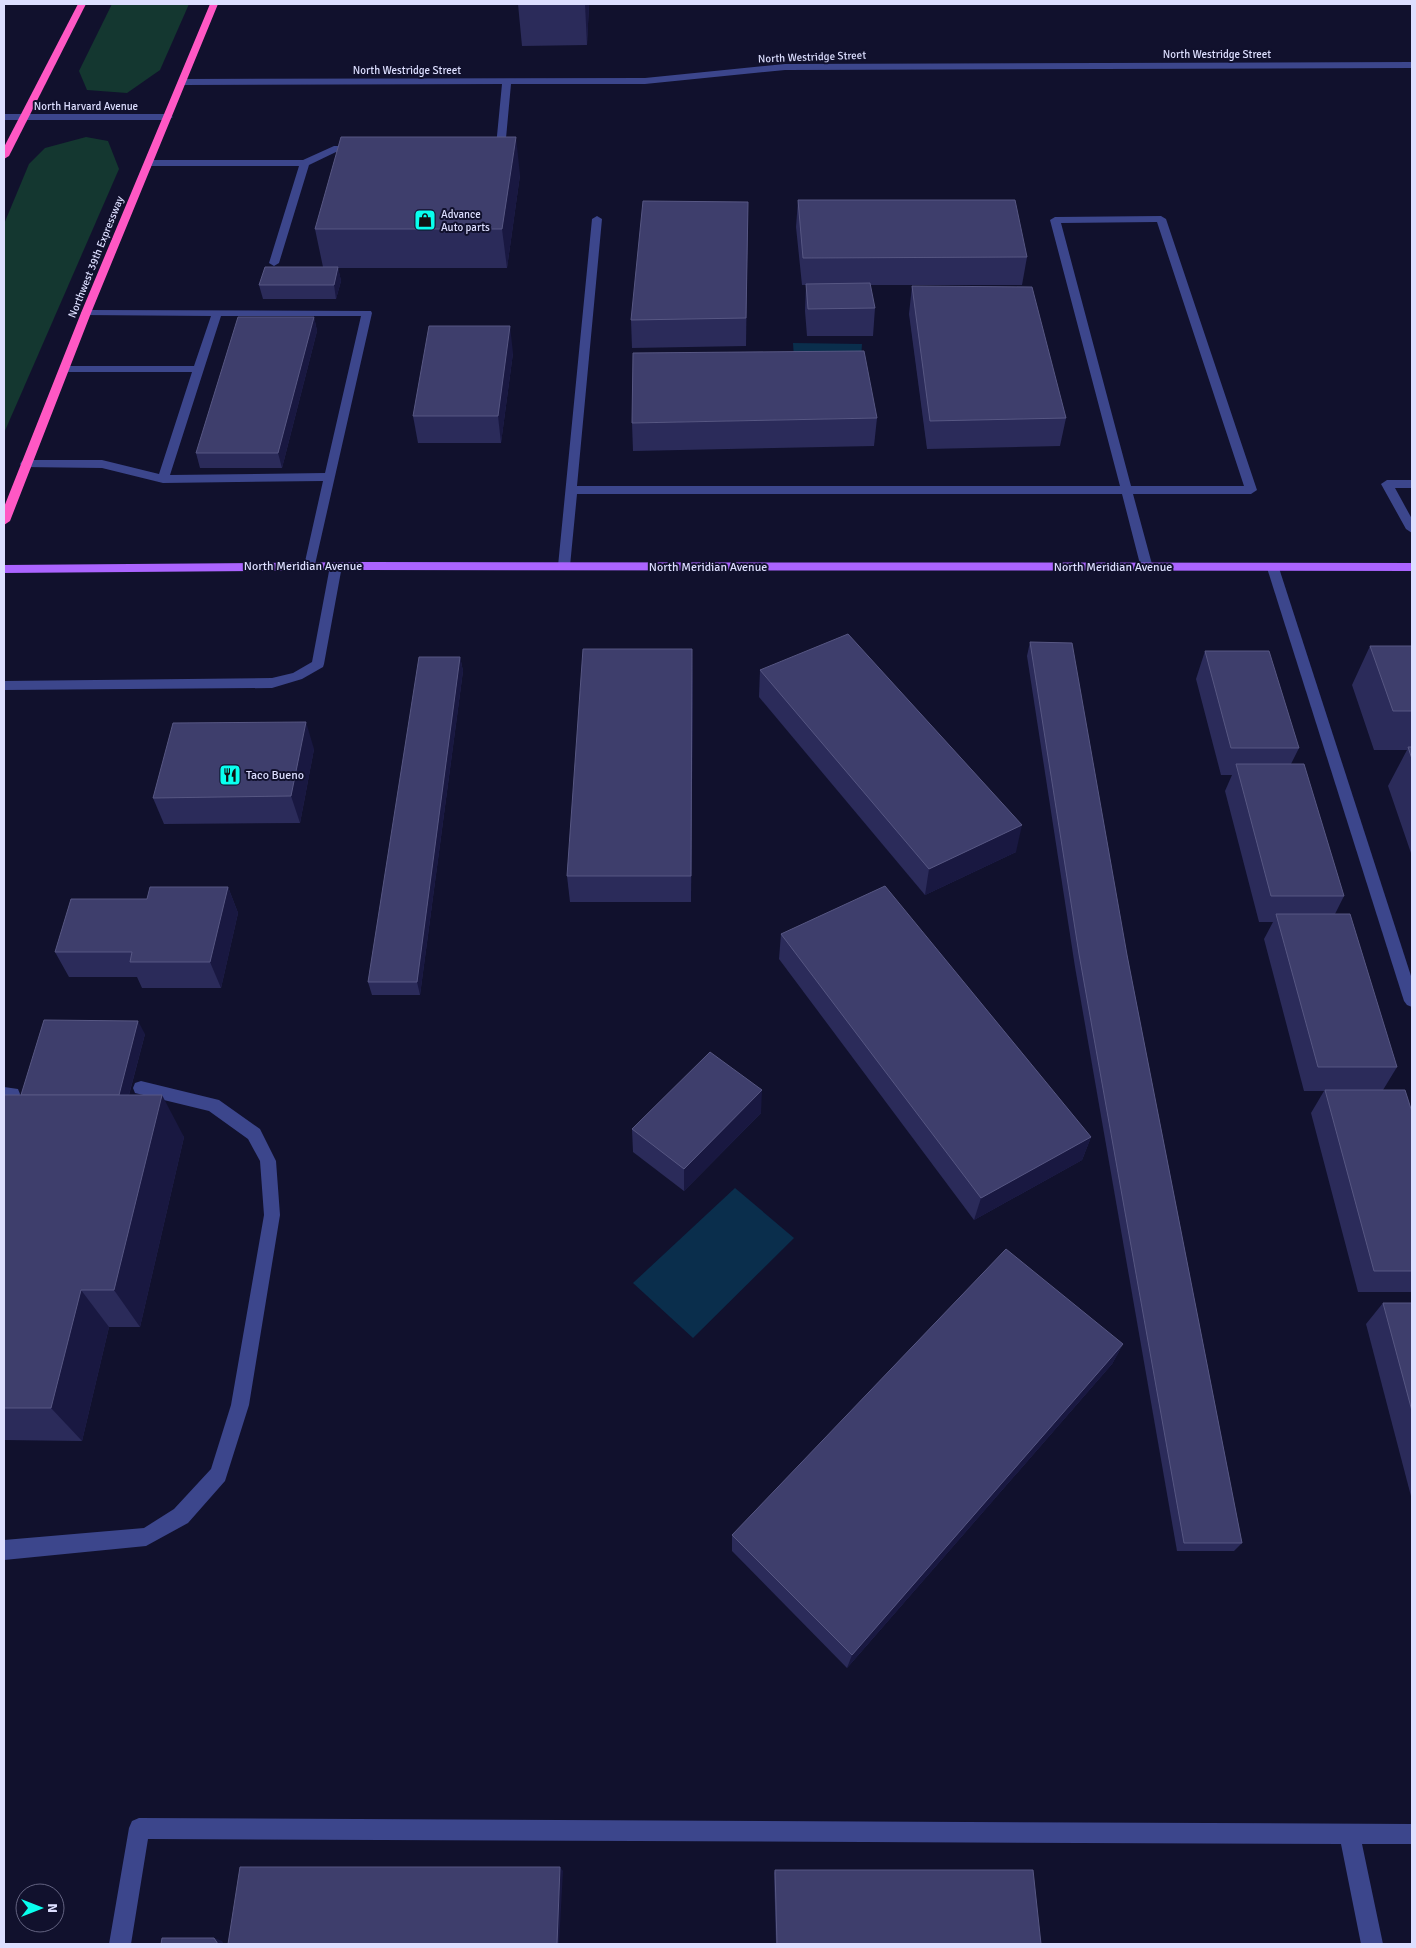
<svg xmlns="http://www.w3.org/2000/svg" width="1416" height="1948" font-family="Signika,sans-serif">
	<rect width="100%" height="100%" fill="#11112d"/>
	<g fill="#143730">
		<polygon points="112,4 189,4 160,70 127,93 87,90 79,71"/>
		<polygon points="86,137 108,141 119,169 4,433 4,224 29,164 45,148"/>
	</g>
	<g fill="#0a2e4c">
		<polygon points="793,343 862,344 861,360 794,360"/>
		<polygon points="735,1188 794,1238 693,1338 633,1283"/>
	</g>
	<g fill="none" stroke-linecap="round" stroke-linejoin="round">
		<g fill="#3c468c" fill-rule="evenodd">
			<path d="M 1412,62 L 1412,68 L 785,70 L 645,84 L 511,84 L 505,149 C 501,153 491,153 487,149 L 496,146 L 502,84 L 182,85 L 178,82 L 182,79 L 645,78 L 785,64 Z"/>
			<polygon points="4,114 168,114 173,117 168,120 4,120"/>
			<polygon points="334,146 359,146 364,149 359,152 336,152 309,165 279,263 274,266 269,263 299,166 149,166 144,163 149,160 303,160"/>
			<path d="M 597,216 L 602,219 L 577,486 L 1120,486 L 1050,220 L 1055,217 L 1161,216 L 1166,219 L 1257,490 L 1251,494 L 1133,494 L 1153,568 L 1147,572 L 1141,568 L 1122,494 L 577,494 L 570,566 L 564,570 L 560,569 L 558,566 L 592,219 ZM 1157,222 L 1244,486 L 1131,486 L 1061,223 Z"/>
			<path d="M 86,310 L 371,311 L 372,313 L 314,569 L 310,570 L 304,566 L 323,481 L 163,483 L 102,468 L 22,467 L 20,464 L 22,461 L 26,460 L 102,460 L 159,474 L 192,372 L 64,372 L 59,369 L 64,366 L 194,366 L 211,316 L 82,315 L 81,313 ZM 221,316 L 361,316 L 325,473 L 170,475 Z"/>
			<polygon points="1387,480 1412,480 1412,488 1395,488 1412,519 1412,533 1406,529 1381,484"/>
			<polygon points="336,562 342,566 324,664 323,667 302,679 272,688 4,690 4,681 272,678 293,673 312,662 330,566"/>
			<polygon points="1273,564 1279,568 1412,979 1412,1007 1407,1005 1404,1001 1267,568"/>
			<polygon points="141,1081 219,1100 260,1129 276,1161 280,1215 249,1405 225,1481 188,1523 146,1546 4,1560 4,1540 144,1528 174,1509 211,1469 231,1405 264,1215 260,1161 248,1139 209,1111 135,1093 133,1088 135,1083"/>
			<polygon points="4,1087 18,1089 20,1094 18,1099 4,1101"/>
			<polygon points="139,1818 1412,1824 1412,1844 1362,1844 1383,1944 1361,1944 1341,1844 148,1839 131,1944 109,1944 129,1828 132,1821"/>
		</g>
		<polygon fill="#ab64ff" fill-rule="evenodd" points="365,562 1412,563 1412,571 365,570 4,573 4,565"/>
		<g fill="#ff58c4" fill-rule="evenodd">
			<polygon points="78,4 86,4 9,156 4,159 4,147"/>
			<polygon points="210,4 218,4 91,313 10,521 4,525 4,507 81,313"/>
		</g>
	</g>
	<g fill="#2b2b5a">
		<polygon points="518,4 589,4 587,45 522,46"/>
		<polygon points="520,175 507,268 338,268 341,281 336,299 263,299 259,285 323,267 315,229"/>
		<polygon points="798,200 1027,257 1022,285 870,285 875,308 873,336 807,336 805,311 806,285 802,285 796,227"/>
		<polygon points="748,202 746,346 632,348 631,320"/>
		<polygon points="912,286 1066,418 1060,446 927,449 909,314"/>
		<polygon points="314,317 317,331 282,468 200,468 196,453"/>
		<polygon points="513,353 501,443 418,443 413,416"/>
		<polygon points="877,418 874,446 633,451 632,423"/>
		<polygon points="1030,642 1127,955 1242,1543 1234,1551 1177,1551 1075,967 1027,656"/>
		<polygon points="1370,646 1412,646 1412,856 1388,786 1407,750 1374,750 1352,685"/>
		<polygon points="1205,651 1299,748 1291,764 1344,896 1335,914 1397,1067 1383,1090 1412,1112 1412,1292 1358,1292 1311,1113 1324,1091 1304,1091 1264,939 1273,922 1259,922 1225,791 1232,775 1221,775 1196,679"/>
		<polygon points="460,657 463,671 420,995 372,995 368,982"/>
		<polygon points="760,670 1016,852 925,895 759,697"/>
		<polygon points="693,677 691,902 570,902 567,876"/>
		<polygon points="314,749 300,823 164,824 153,798"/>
		<polygon points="228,887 238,913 221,988 142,988 137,977 69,977 55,952 147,899"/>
		<polygon points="781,934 1091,1137 1082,1160 974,1220 779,959"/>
		<polygon points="145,1034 129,1095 184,1137 140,1327 109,1327 82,1441 4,1440 4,1095 21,1095"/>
		<polygon points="761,1113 684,1191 633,1152 632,1129"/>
		<polygon points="1383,1303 1412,1303 1412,1500 1366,1324"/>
		<polygon points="1123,1344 1112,1364 847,1668 732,1551 732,1535"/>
		<polygon points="775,1870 1041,1944 776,1944 774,1873"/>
	</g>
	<g fill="#191841">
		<polygon points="585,4 589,4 587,45"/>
		<polygon points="516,137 520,175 507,268 502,229"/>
		<polygon points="338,267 341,281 336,299 334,285"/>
		<polygon points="314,317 317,331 282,468 278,453"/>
		<polygon points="510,326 513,353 501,443 498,416"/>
		<polygon points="692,649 693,677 691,902 691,876"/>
		<polygon points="460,657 463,671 420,995 417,982"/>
		<polygon points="306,722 314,749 300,823 291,796"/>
		<polygon points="1022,825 1016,852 925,895 929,869"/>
		<polygon points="228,887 238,913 221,988 210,962"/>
		<polygon points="138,1021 145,1034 118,1136 111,1125"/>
		<polygon points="762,1090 761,1113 684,1191 684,1169"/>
		<polygon points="162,1095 184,1137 140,1327 114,1290"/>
		<polygon points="1091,1137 1082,1160 974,1220 981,1198"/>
		<polygon points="81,1290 109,1327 82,1441 51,1408"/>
		<polygon points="1123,1344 1112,1364 847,1668 852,1655"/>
		<polygon points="560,1867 563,1871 559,1944 557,1944"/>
		<polygon points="214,1938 222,1941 224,1944 218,1944"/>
	</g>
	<g fill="#3e3e6c" stroke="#575783">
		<polygon points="341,137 516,137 502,229 315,229"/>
		<polygon points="798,200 1015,200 1027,257 803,258"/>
		<polygon points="643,201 748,202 746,318 631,320"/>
		<polygon points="265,267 338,267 334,285 259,285"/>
		<polygon points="870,283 875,308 808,309 806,284"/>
		<polygon points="912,286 1032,287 1066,418 930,421"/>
		<polygon points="238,317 314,317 278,453 196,453"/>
		<polygon points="429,326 510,326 498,416 413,416"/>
		<polygon points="864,351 877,418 632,423 633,353"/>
		<polygon points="848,634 1022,825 929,869 760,670"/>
		<polygon points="1030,642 1072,643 1127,955 1242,1543 1184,1543 1079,954"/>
		<polygon points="1370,646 1412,646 1412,711 1393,711"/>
		<polygon points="583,649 692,649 691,876 567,876"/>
		<polygon points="1205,651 1269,651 1299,748 1231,748"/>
		<polygon points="419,657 460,657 417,982 368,982"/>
		<polygon points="306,722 291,796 153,798 173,723"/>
		<polygon points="1408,747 1412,747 1412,759"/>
		<polygon points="1236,764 1304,764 1344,896 1271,896"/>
		<polygon points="885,886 1091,1137 981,1198 781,934"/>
		<polygon points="150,887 228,887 210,962 130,962 132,952 55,952 71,899 147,899"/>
		<polygon points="1276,914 1350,914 1397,1067 1318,1067"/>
		<polygon points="44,1020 138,1021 119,1095 21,1095"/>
		<polygon points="710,1052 762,1090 684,1169 632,1129"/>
		<polygon points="1325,1090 1405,1090 1412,1112 1412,1271 1374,1271"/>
		<polygon points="4,1095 162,1095 114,1290 81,1290 51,1408 4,1408"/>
		<polygon points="1006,1249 1123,1344 852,1655 732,1535"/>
		<polygon points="1383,1303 1412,1303 1412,1411"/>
		<polygon points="240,1867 560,1867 557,1944 228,1944"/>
		<polygon points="775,1870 1033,1870 1041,1944 777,1944"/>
		<polygon points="162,1938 214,1938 218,1944 161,1944"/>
	</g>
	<defs>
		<g id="shop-square" transform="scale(1.125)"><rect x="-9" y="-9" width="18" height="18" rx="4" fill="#09ffee" stroke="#11112d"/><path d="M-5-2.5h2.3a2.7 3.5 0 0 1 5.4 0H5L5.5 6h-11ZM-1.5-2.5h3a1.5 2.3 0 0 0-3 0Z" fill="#111"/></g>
		<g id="restaurant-square" transform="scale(1.125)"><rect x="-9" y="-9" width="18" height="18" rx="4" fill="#09ffee" stroke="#11112d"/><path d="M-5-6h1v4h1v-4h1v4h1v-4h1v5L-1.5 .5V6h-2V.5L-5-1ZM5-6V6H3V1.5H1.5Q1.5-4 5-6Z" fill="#111"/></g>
	</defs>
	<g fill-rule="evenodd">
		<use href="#shop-square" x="425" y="220"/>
		<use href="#restaurant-square" x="230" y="775"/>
	</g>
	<g text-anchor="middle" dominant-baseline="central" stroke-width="4" stroke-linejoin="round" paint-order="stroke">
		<g font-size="11" fill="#dddfff" stroke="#11112d">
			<text x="1217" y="54">North Westridge Street</text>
			<text transform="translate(812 57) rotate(-2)">North Westridge Street</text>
			<text x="407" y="70">North Westridge Street</text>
			<text x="86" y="106">North Harvard Avenue</text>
			<text transform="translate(96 257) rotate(-68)">Northwest 39th Expressway</text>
		</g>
		<g font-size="11" fill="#dddfff" stroke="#11112d" text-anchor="start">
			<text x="441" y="214">Advance<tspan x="441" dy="13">Auto parts</tspan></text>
		</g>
		<g font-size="12" fill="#dddfff" stroke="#11112d">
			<text x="303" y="566">North Meridian Avenue</text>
			<text x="708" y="567">North Meridian Avenue</text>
			<text x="1113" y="567">North Meridian Avenue</text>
		</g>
		<g font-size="12" fill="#dddfff" stroke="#11112d" text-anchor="start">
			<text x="246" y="775">Taco Bueno</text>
		</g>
	</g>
	<rect width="1416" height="1948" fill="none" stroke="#dddfff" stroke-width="10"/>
	<g transform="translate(40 1908) rotate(90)"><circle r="24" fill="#11112d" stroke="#636381"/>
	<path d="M0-4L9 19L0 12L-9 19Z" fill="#09ffee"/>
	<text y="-8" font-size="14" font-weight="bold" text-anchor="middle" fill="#dddfff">N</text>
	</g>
</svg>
